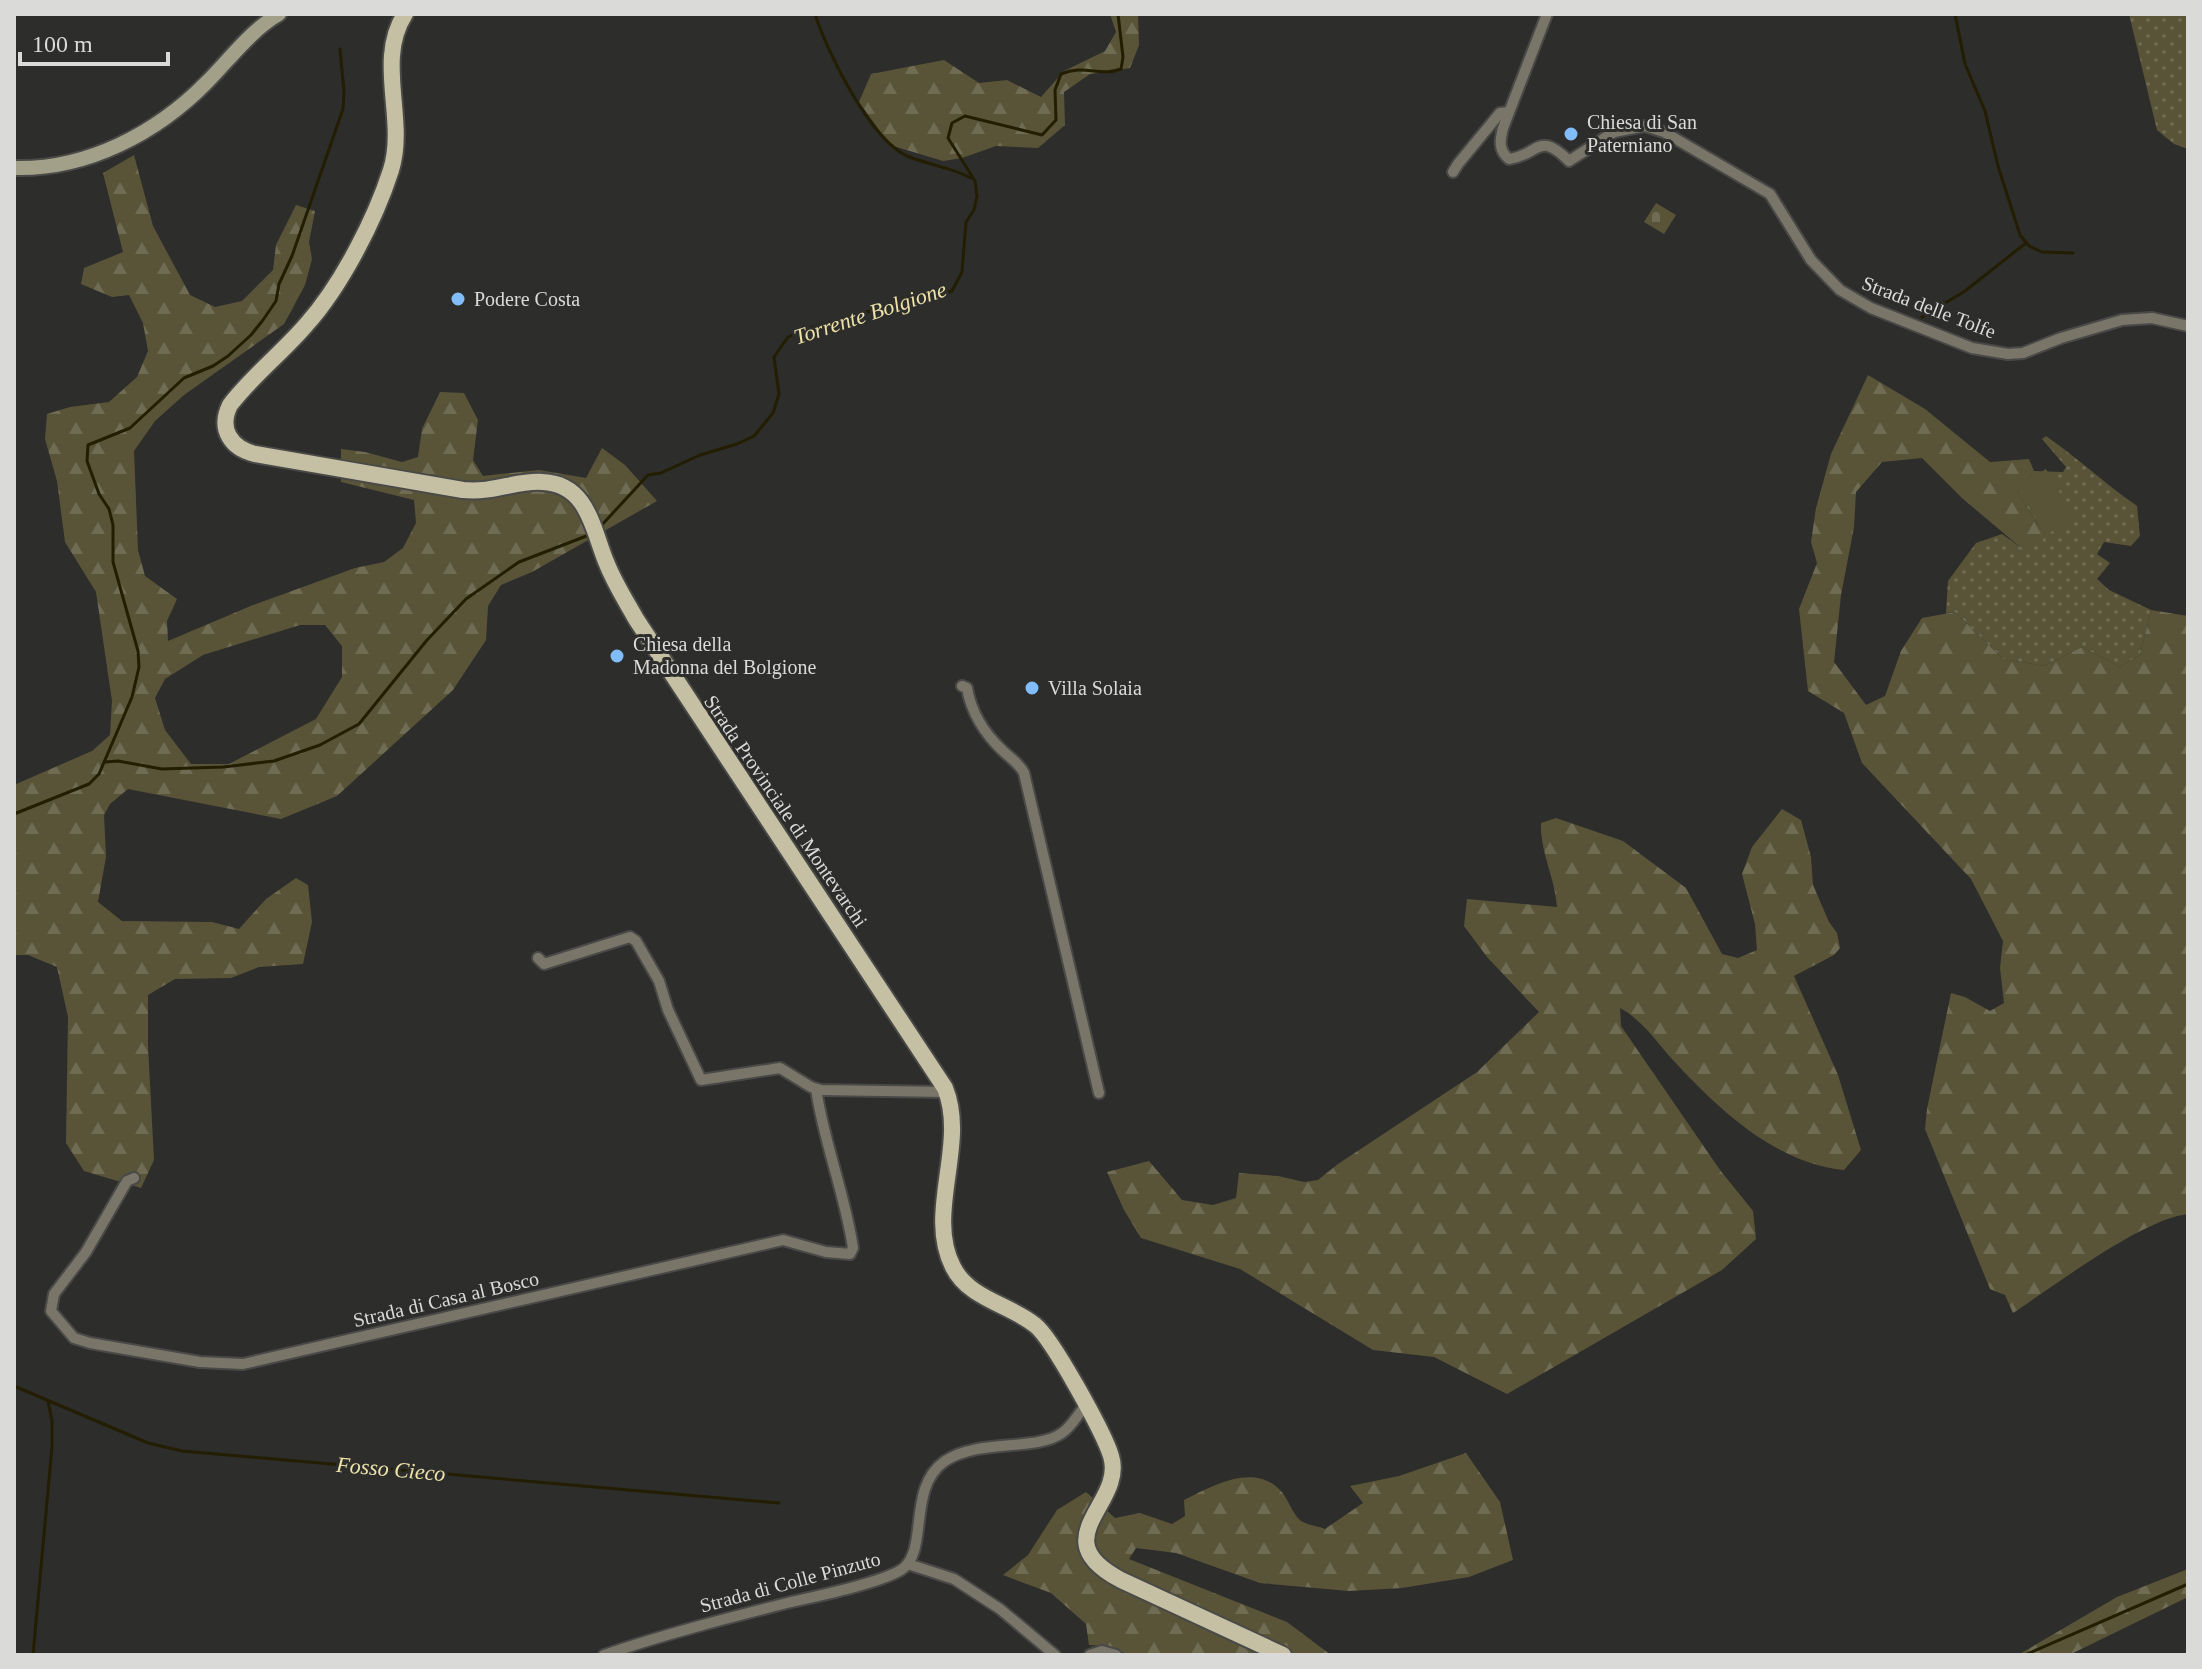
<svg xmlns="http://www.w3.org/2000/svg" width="2202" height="1669" font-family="Georgia,serif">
	<defs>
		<pattern id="grass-dots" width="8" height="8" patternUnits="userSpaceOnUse" patternTransform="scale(2)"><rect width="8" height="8" fill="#595438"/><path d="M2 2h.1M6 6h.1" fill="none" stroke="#706c54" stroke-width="1.8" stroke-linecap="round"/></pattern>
		<pattern id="forest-firs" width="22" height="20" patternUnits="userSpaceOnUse" patternTransform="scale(2)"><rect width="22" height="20" fill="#595438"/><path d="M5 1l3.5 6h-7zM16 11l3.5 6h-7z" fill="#706c54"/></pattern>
		<pattern id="cemetery-stones" width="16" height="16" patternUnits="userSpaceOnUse" patternTransform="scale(2)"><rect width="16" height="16" fill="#595438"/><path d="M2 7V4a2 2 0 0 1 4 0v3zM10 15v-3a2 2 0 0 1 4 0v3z" fill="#706c54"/></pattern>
	</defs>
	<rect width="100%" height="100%" fill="#2d2d2b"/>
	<g fill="url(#grass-dots)">
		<polygon points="2129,14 2188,14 2188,149 2174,144 2157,130"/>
		<path d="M 2046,436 C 2078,458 2105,484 2137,506 L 2140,536 L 2131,546 L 2104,542 L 2097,554 L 2110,563 L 2097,579 L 2109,590 L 2151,610 L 2140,655 L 2120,667 L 2082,647 L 2044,666 L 2003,659 L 1955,612 L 1946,613 L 1948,581 L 1976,543 L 2002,534 L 2020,547 L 2041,529 L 2017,492 L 2034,471 L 2063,472 L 2066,467 L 2042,439 Z"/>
	</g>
	<g fill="url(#forest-firs)" fill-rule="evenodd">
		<polygon points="1110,14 1138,14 1139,45 1130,68 1090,74 1064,92 1065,125 1038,148 996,146 962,158 943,161 890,145 859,102 871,74 944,60 979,83 1007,80 1041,97 1064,71 1105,51 1116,32"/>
		<path d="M 134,155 L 153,226 L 190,295 L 215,307 L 242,301 L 273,270 L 276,245 L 296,205 L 315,211 L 309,242 L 312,259 L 305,285 L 284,324 L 184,395 L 155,421 L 134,451 L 138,550 L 145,576 L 177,599 L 167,621 L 168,641 L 253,605 L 355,568 L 384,562 L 403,548 L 416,523 L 414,500 L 341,482 L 341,449 L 365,452 L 402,462 L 418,457 L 422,429 L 440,392 L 464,393 L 478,420 L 473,460 L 483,476 L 539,470 L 586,478 L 602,448 L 625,465 L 657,501 L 532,572 L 501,585 L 488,606 L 486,640 L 453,690 L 337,796 L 281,819 L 128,789 L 110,804 L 104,815 L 106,857 L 98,902 L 122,921 L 212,922 L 239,929 L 266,899 L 296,878 L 308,885 L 312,922 L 303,964 L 259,967 L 231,978 L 175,979 L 148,995 L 148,1046 L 154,1160 L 141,1188 L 84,1171 L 66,1143 L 68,1017 L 57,967 L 28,955 L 14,955 L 14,785 L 92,751 L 110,735 L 112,701 L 96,592 L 65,542 L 57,481 L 45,439 L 47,414 L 70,407 L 109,402 L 137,377 L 148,351 L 143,323 L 129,295 L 112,297 L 81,284 L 84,268 L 123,252 L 103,173 ZM 300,625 L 325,625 L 342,646 L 342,677 L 316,719 L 229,764 L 191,764 L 165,730 L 155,698 L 165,679 L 203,655 Z"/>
		<path d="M 1868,375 L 1925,409 L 1990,462 L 2029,459 L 2034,471 L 2017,492 L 2041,529 L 2044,545 L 2020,547 L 1962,498 L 1922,458 L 1882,462 L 1856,492 L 1854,527 L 1841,595 L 1834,662 L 1866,705 L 1885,696 L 1901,651 L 1922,618 L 1955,612 L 2003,659 L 2044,666 L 2082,647 L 2120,667 L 2140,655 L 2151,610 L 2188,616 L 2188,1214 C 2142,1219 2054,1286 2013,1313 L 2005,1295 L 1990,1289 L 1925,1129 L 1927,1109 L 1951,993 L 1965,997 L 1990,1011 L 2004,1003 L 2000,968 L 2003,941 L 1971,879 L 1862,763 L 1844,713 L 1808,691 L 1799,609 L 1817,563 L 1811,542 L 1816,508 L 1831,454 Z"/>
		<path d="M 1782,809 L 1801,820 L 1811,857 L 1813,885 L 1829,922 L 1837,933 L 1840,948 L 1834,955 L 1794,976 L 1838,1075 L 1861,1150 L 1844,1170 C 1775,1163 1718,1109 1672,1059 C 1656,1041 1641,1019 1620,1008 L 1621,1026 L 1720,1170 L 1753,1211 L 1756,1239 L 1722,1270 L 1507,1394 L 1434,1357 L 1373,1350 L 1240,1269 L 1141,1238 L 1124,1210 L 1107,1172 L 1149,1161 L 1182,1200 L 1213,1205 L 1236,1198 L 1239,1173 L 1278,1176 L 1304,1182 L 1318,1180 L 1338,1164 L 1477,1072 L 1539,1012 L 1487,957 L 1464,926 L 1467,899 L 1557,907 C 1555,878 1540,852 1541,823 L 1556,818 L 1623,841 L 1686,888 L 1722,954 L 1738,958 L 1757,950 L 1755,924 L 1742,874 L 1752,847 Z"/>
		<path d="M 1466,1453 L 1500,1502 L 1513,1560 L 1469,1577 L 1402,1588 L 1349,1591 L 1260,1583 L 1176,1553 L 1136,1548 L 1129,1559 L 1287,1622 L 1331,1655 L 1127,1655 C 1116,1646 1103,1646 1089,1645 L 1086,1624 L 1051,1593 L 1003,1575 L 1028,1555 L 1057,1510 L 1086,1492 L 1115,1518 L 1140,1513 L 1172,1524 L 1185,1516 L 1184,1500 C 1212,1486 1252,1463 1279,1489 C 1288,1497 1292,1514 1301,1521 C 1307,1525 1318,1526 1325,1529 L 1363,1503 L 1350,1486 L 1399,1476 Z"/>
		<polygon points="2188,1569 2188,1597 2069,1655 2018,1655 2117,1597"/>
	</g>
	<polygon fill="url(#cemetery-stones)" points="1656,203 1676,215 1664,234 1644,222"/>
	<polygon fill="#595438" points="2046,469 2075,518 2046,535 2017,486"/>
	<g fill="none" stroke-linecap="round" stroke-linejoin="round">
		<g stroke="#231e02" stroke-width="3">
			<path d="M 815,14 C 827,52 870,139 907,156 C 928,165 951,167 971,178"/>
			<polyline points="1955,14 1965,64 1985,111 1998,166 2020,235 2029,246 2042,252 2073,253"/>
			<polyline points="1922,317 1965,291 2026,243"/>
			<path d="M 599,528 L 648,475 L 661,473 L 700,455 L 737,444 L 754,436 L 773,413 L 779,394 L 774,357 L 788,337 L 803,330 L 877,309 L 925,301 L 952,291 L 962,272 L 966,222 L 974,210 L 977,196 L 975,181 L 948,138 L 952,123 L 965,116 L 1042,135 L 1056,120 L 1055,90 L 1061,74 C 1084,64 1101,77 1121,69 L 1123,57 L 1118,14"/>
			<polyline points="105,762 118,761 162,769 223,767 274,761 320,745 359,724 427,640 466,599 519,562 589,535"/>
			<polyline points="14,814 89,784 99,774 132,697 139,667 138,651 113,562 113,525 109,509 99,494 87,461 88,445 130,428 184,378 213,366 228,356 251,335 263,320 276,301 279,284 292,256 343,109 344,92 340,49"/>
			<polyline points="14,1386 148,1443 182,1451 779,1503"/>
			<polyline points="33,1655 52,1447 52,1421 48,1401"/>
			<polyline points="2025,1655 2188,1584"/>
		</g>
		<g stroke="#494947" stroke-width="14">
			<g id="street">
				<path d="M 1547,14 L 1503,128 C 1500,140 1498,150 1509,159 C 1539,155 1538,130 1569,161 L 1614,132 L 1645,126 L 1664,132 L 1770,194 L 1811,260 L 1840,290 L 1871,308 L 1972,348 L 2008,354 L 2023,353 L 2061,338 L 2122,320 L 2152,318 L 2188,326"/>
				<polyline points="1453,172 1458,164 1500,113 1509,112"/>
				<path d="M 962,686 L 967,688 C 971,712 985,734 1002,750 C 1010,758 1019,763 1024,773 L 1099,1093"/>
				<polyline points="538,958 544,964 630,937 636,941 659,981 668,1010 701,1080 780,1068 811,1087 821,1090 946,1092"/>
				<path d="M 134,1178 L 127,1181 L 86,1252 L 54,1294 L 51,1311 L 74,1338 L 90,1343 L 200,1362 L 243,1364 L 783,1240 L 826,1252 L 850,1254 L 853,1248 C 845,1194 824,1143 816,1089"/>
				<polyline points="908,1564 954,1579 1000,1609 1055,1655"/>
				<path d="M 604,1655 C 665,1634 728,1618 791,1602 C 818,1596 880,1583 901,1570 C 930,1551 906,1488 945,1461 C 980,1438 1035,1452 1062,1433 C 1072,1426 1078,1414 1086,1405"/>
				<polyline points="1090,1655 1102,1651 1116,1655"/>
			</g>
		</g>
		<g stroke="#494947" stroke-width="18">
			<path id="secondary" d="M 14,168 C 87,170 157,133 207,82 C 230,59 251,30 279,14"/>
		</g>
		<g stroke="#494947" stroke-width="20">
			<path id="primary" d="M 405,14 C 375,61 407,119 391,170 C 375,220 341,286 306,325 C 282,353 252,376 230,405 C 218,429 231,448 255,454 L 463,490 C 495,493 516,480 543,482 C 589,484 593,532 607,564 C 615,584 626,601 636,619 L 945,1088 C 968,1144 925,1213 953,1267 C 969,1299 1009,1304 1035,1325 C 1052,1338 1104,1433 1111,1456 C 1126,1504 1041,1538 1121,1580 L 1283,1655"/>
		</g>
		<use href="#street" stroke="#797669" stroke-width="10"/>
		<use href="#secondary" stroke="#a3a08a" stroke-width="14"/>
		<use href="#primary" stroke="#c5c0a4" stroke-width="16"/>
	</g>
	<g fill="#80bdfa" stroke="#2d2d2b" stroke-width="3">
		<circle cx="1571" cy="134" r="8"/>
		<circle cx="458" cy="299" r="8"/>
		<circle cx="617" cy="656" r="8"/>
		<circle cx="1032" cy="688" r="8"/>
	</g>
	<g text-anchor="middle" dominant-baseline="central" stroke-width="6" stroke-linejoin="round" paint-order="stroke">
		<g font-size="20" fill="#dadad8" stroke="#2d2d2b" text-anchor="start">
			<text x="1587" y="122">Chiesa di San<tspan x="1587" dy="23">Paterniano</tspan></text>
			<text x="474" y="299">Podere Costa</text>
			<text x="633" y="644">Chiesa della<tspan x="633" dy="23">Madonna del Bolgione</tspan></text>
			<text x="1048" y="688">Villa Solaia</text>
		</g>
		<g font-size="20" fill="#dadad8" stroke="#2d2d2b">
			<text transform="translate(1929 307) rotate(21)">Strada delle Tolfe</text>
			<text transform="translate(786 811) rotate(56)">Strada Provinciale di Montevarchi</text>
			<text transform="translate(446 1299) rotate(-13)">Strada di Casa al Bosco</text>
			<text transform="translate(790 1582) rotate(-15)">Strada di Colle Pinzuto</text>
		</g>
		<g font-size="22" font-style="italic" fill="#eee3aa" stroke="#2d2d2b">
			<text transform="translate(870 313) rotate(-18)">Torrente Bolgione</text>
			<text transform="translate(391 1469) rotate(5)">Fosso Cieco</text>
		</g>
	</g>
	<rect width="2202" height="1669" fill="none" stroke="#dadad8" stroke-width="32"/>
	<path d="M20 52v12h148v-12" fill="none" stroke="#dadad8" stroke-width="4"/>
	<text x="32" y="52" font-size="24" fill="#dadad8" stroke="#2d2d2b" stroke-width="6" paint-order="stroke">100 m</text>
</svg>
